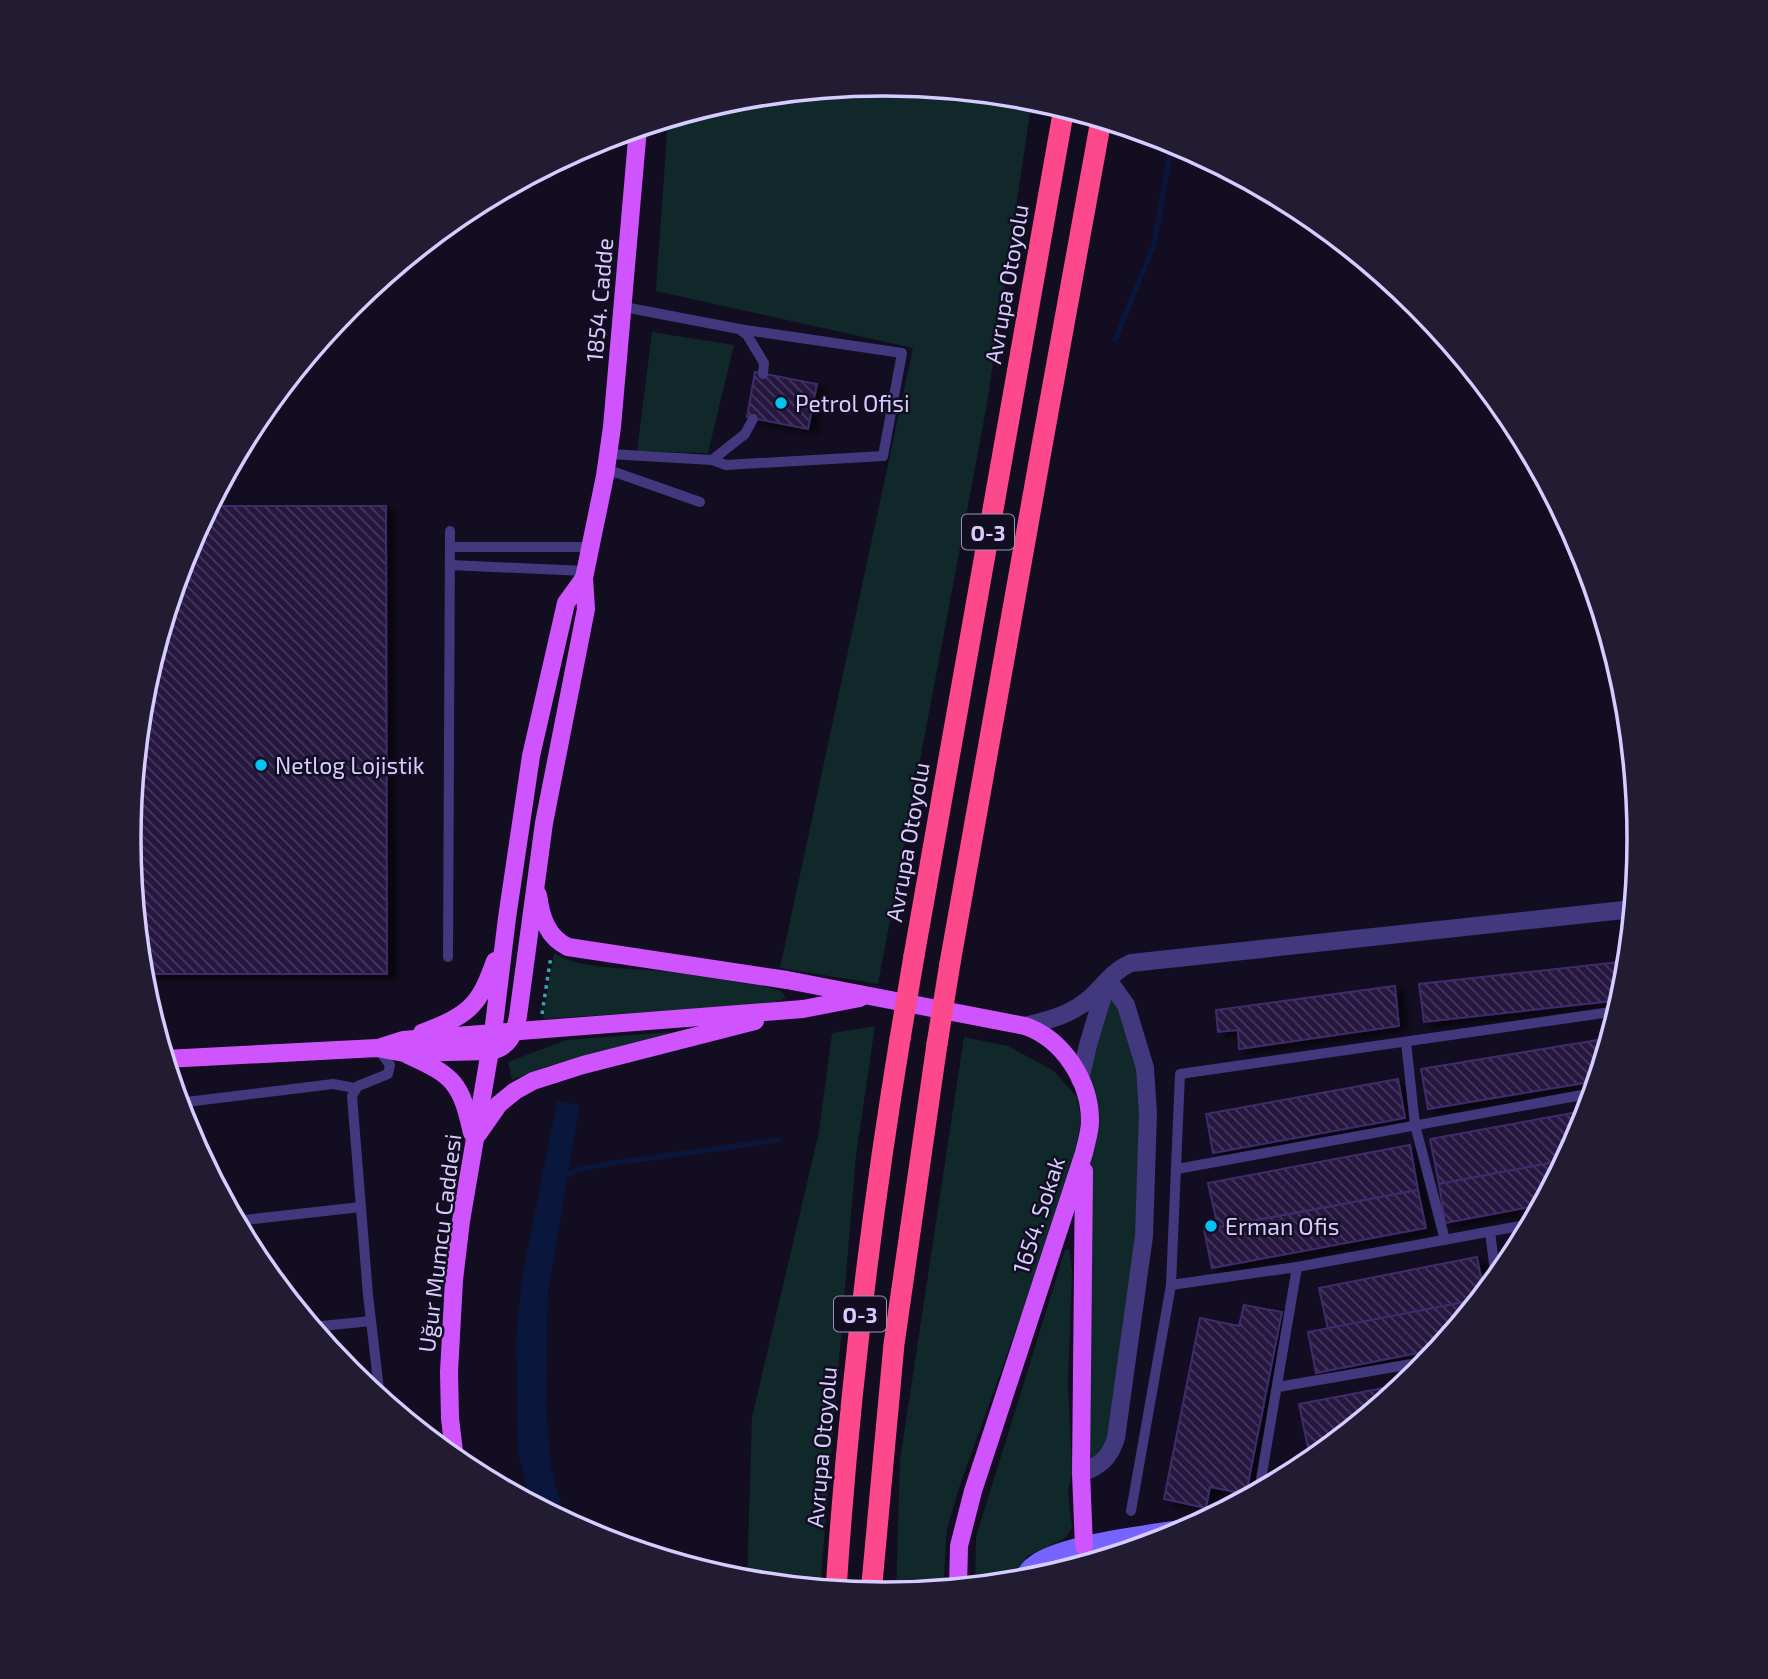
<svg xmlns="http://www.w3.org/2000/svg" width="1768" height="1679" font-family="'Exo 2',sans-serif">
	<defs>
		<pattern id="building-back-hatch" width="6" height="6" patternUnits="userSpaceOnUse" patternTransform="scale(1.75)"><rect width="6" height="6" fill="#251940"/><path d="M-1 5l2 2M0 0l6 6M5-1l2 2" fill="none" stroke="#44395d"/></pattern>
		<filter id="shadow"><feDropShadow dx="8" dy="4.5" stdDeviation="3.5" flood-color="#0009"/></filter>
	</defs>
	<rect width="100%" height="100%" fill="#120d20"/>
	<g fill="#102829">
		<polygon points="884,84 1032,99 987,404 878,984 780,968 913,348 656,291 668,119 737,98"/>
		<polygon points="652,332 734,345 708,453 637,451"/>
		<path d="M 554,953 C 585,972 635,967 670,972 C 703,976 735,982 767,987 L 781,991 L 786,998 L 769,1004 L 543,1019 Z"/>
		<polygon points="1108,980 1126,1005 1148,1113 1116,1440 1081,1473 1088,1045"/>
		<polygon points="875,1026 856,1156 820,1589 747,1581 752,1417 819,1132 832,1033"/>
		<polygon points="686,1031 686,1036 548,1066 512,1080 508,1062 566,1040"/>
		<polygon points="964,1037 1008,1046 1054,1071 1077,1097 1081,1120 1074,1157 1046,1246 959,1488 947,1529 943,1589 896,1594 900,1460"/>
		<polygon points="1069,1249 1072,1271 1068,1382 1072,1472 1068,1493 1072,1528 1064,1539 1027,1556 1015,1582 975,1586 976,1537 1065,1250"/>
	</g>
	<polygon fill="#09173c" points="557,1101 580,1105 548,1290 546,1406 551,1468 566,1522 530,1503 518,1450 516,1342 522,1278"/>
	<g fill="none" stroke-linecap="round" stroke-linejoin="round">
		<g stroke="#09173c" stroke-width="5">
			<polyline points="1115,340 1154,245 1172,141"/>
			<polyline points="563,1178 575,1171 594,1166 779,1140"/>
		</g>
	</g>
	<g fill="url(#building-back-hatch)" stroke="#3f2b6c" stroke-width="2" filter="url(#shadow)">
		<polygon points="755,372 817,384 808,429 747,417"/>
		<polygon points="210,506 386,506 387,974 142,974 129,839 143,692 186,550"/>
		<polygon points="1619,962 1621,1000 1424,1022 1419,984"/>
		<polygon points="1395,986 1399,1026 1239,1049 1238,1030 1218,1032 1216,1010"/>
		<polygon points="1610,1038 1596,1081 1428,1109 1421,1069"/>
		<polygon points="1398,1079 1405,1118 1213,1153 1206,1114"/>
		<polygon points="1588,1110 1582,1129 1565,1160 1439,1184 1430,1139"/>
		<polygon points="1410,1145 1418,1190 1218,1227 1208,1183"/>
		<polygon points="1565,1160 1541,1205 1445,1223 1439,1184"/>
		<polygon points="1418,1190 1426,1228 1212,1268 1204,1230"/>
		<polygon points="1477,1257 1484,1293 1480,1299 1328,1329 1319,1288"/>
		<polygon points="1480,1299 1438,1349 1316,1373 1308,1332"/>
		<polygon points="1244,1305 1282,1312 1246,1494 1210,1487 1206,1508 1164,1499 1200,1318 1239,1326"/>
		<polygon points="1405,1384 1333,1444 1308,1448 1299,1404"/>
		<polygon points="1333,1444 1310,1462 1308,1448"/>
	</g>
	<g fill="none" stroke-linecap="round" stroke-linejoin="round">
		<polyline stroke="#2eabb0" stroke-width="3.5" stroke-dasharray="3.5 5" stroke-linecap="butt" points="542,1014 551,956"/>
		<g stroke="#42387e" stroke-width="10">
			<polyline points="624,307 739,329 747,335 764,363 763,374"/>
			<polyline points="609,454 712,460 745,434 753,419"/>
			<polyline points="712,460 726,465 883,456 902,353 739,329"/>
			<polyline points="606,469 700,502"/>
			<polyline points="450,547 590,547"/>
			<polyline points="450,565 585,571"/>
			<polyline points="448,957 450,531"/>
			<polyline points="1406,1042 1415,1125 1445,1240"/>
			<polyline points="378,1049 390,1065 388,1074 358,1086 352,1096 368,1295 380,1398"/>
			<polyline points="178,1103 333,1084 355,1088"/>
			<polyline points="1177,1169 1593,1093"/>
			<polyline points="235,1221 361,1207"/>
			<polyline points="1490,1232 1496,1279"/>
			<polyline points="1171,1285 1180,1074 1618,1011"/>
			<polyline points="312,1327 371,1321"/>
			<polyline points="1278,1387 1429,1361"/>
			<polyline points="1259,1491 1297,1267"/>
			<polyline points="1131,1511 1171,1285 1297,1267 1531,1224"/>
		</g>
		<g stroke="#42387e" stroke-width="18">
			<path d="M 1025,1026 C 1049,1020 1071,1015 1090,998 C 1103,986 1114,970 1131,963 L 1633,909"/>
			<polyline points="1080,1080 1088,1045 1107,982"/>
			<path d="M 1081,1473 C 1100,1466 1110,1458 1116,1438 L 1144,1236 L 1148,1113 L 1145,1068 L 1126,1005 L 1108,980"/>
		</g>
		<path stroke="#7764fe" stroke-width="18" d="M 1022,1581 C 1025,1574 1029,1568 1035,1564 C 1062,1543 1156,1533 1194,1527"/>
		<g stroke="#d054fe" stroke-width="18">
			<path d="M 538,895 C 541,917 547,937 568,947 L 787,980 L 1025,1026 C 1063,1039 1090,1081 1090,1121 C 1090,1132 1086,1143 1084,1153 L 973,1491 L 959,1546 L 958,1588"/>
			<path d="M 422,1033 C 468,1015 479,1007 495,961"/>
			<polyline points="381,1047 403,1040 803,1009 860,998"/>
			<path d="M 408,1055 C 455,1076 461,1084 472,1133"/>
			<path d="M 165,1059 L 377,1048 L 404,1053 L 490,1051 C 509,1048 515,1033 518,1016 L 544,823 L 586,609 L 584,578 L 605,476 L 612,427 L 638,128"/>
			<polyline points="478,1134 499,1104 515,1091 533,1081 583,1065 755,1021"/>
			<polyline points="1084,1171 1081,1473 1084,1546"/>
			<polyline points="455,1460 450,1418 449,1372 454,1280 461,1221 493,1033 507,918 531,756 566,603 584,578"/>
		</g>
		<g stroke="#fe488c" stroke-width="21">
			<polyline points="914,956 1064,108"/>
			<path d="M 950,963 C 999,681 1050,401 1101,120"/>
			<path d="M 836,1590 C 848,1405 870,1222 900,1039"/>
			<polyline points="871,1594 894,1344 937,1044"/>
		</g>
		<g stroke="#fe488c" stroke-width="21">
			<polyline points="900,1039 914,956"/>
			<polyline points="937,1044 950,963"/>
		</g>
	</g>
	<g fill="#02c3f4" stroke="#120d20" stroke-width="2.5">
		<circle cx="781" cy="403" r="7"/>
		<circle cx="261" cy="765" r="7"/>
		<circle cx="1211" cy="1226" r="7"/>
	</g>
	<g text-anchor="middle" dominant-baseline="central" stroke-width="5" stroke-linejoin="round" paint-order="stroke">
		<g fill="#120d20" stroke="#9c93bc" stroke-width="2">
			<rect x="962" y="514.5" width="52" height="35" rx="5"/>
			<rect x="834" y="1296.5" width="52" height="35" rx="5"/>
		</g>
		<g font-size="21" font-weight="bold" fill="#d7ccff">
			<text x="988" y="532">O-3</text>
			<text x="860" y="1314">O-3</text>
		</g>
		<g font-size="23" fill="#d7ccff" stroke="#120d20">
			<text transform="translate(1006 284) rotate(-80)">Avrupa Otoyolu</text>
			<text transform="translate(599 300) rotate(-85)">1854. Cadde</text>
			<text transform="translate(907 842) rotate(-80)">Avrupa Otoyolu</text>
			<text transform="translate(1038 1215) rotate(-72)">1654. Sokak</text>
			<text transform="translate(439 1243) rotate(-83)">Uğur Mumcu Caddesi</text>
			<text transform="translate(821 1447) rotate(-85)">Avrupa Otoyolu</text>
		</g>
		<g font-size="23" fill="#d7ccff" stroke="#120d20" text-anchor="start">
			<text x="795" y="403">Petrol Ofisi</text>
			<text x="275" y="765">Netlog Lojistik</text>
			<text x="1225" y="1226">Erman Ofis</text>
		</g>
	</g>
	<path d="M0 0H1768V1679H0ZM141 839a743 743 0 1 1 1486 0a743 743 0 1 1-1486 0Z" fill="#221c32" fill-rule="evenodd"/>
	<path fill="none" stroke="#d7ccff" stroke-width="3.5" d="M141 839a743 743 0 1 1 1486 0a743 743 0 1 1-1486 0Z"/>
</svg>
